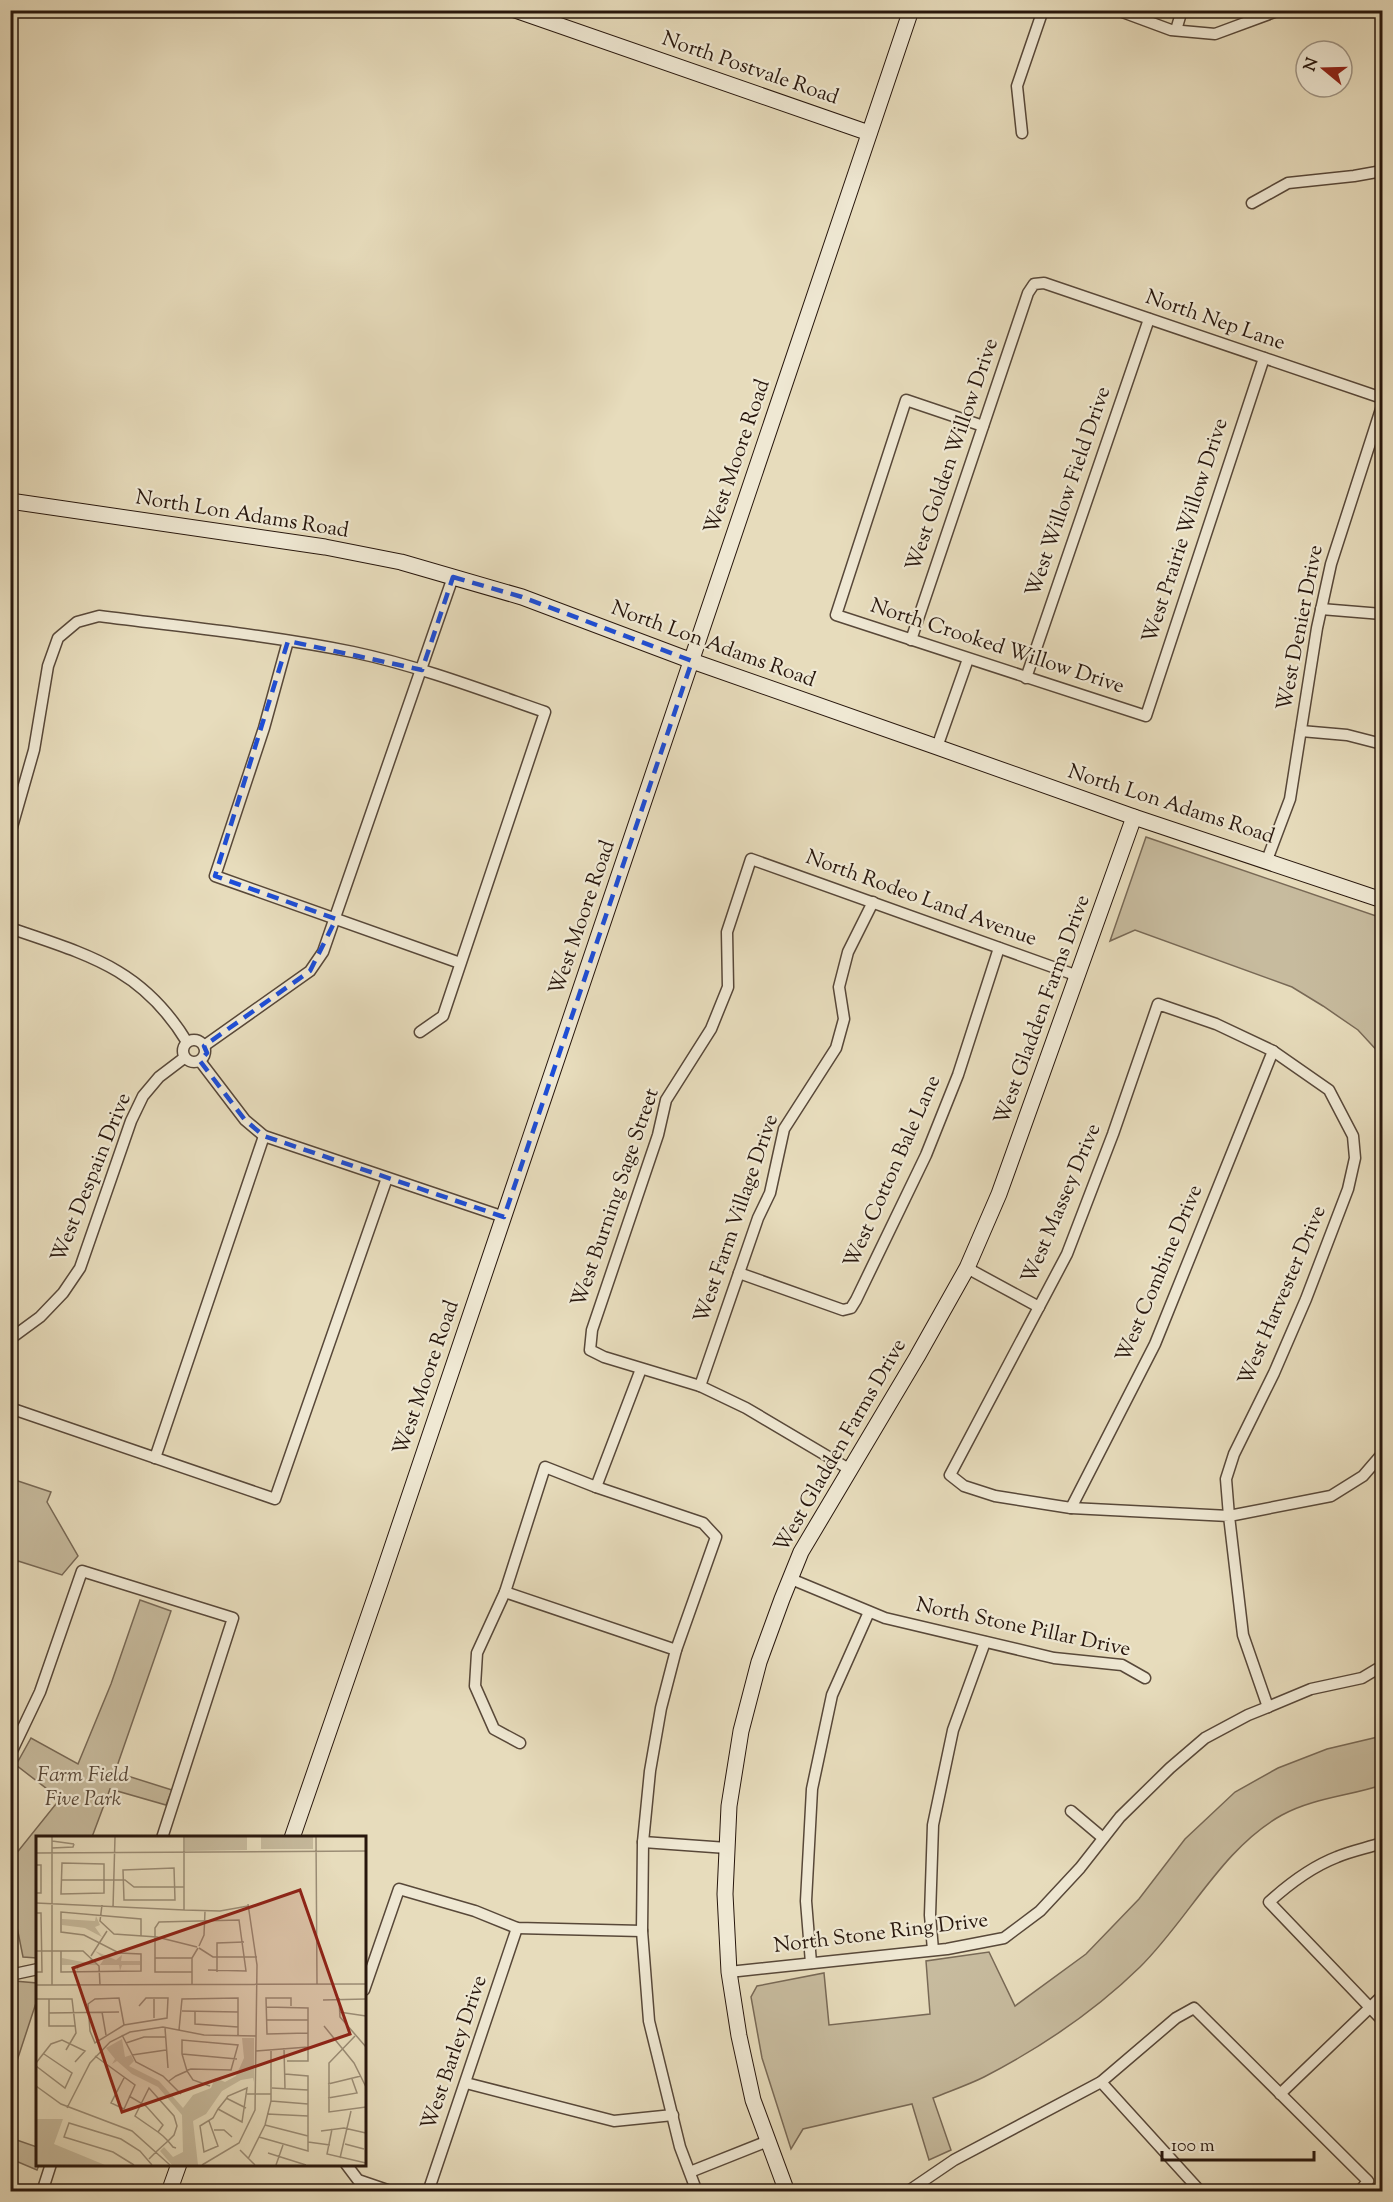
<svg xmlns="http://www.w3.org/2000/svg" width="1393" height="2202" font-family="'Sorts Mill Goudy',serif">
	<rect width="100%" height="100%" fill="#e7dcbc"/>
	<filter id="stains"><feTurbulence type="fractalNoise" baseFrequency=".00333" numOctaves="4"/><feColorMatrix values="0 0 0 0 .2 0 0 0 0 .09 0 0 0 0 .02 0 0 0 .5 -.17"/></filter>
	<radialGradient id="worn" r=".72"><stop offset=".6" stop-color="#630" stop-opacity="0"/><stop offset="1" stop-color="#630" stop-opacity=".3"/></radialGradient>
	<g fill="#c7bb9e" stroke="#786956" stroke-width="1.5">
		<polygon points="1146,837 1382,918 1382,1056 1358,1030 1323,1006 1292,987 1135,930 1110,941"/>
		<polygon points="15,1480 51,1492 47,1502 78,1556 62,1575 18,1561 11,1581 10,1492"/>
		<polygon points="140,1600 171,1611 115,1772 172,1790 166,1805 110,1789 92,1837 38,1838 37,1958 23,1957 12,1902 11,1903 11,1860 60,1799 16,1765 31,1738 78,1764 111,1684"/>
		<path d="M 1382,1736 L 1382,1785 C 1349,1796 1313,1798 1282,1815 C 1222,1848 1188,1920 1140,1967 C 1094,2012 1040,2048 984,2077 C 968,2085 950,2091 933,2098 L 951,2150 L 929,2160 L 912,2104 L 803,2129 L 791,2149 L 762,2058 L 751,1997 L 757,1986 L 824,1973 L 829,2025 L 930,2014 L 926,1961 L 989,1952 L 1015,2006 L 1086,1954 L 1139,1899 L 1185,1839 L 1235,1792 L 1278,1768 L 1327,1749 Z"/>
		<polygon points="14,1981 37,1983 37,2000 11,2079 10,1984"/>
		<polygon points="11,2138 37,2147 38,2164 39,2165 37,2170 11,2159"/>
	</g>
	<g fill="none" stroke-linecap="round" stroke-linejoin="round">
		<g stroke="#584839" stroke-width="13">
			<g id="street">
				<polyline points="1117,10 1171,30 1215,34 1280,10"/>
				<polyline points="1176,30 1182,10"/>
				<polyline points="1022,133 1017,86 1043,10"/>
				<polyline points="1252,203 1288,183 1354,176 1382,171"/>
				<polyline points="983,426 906,400 836,615 1146,716 1264,358"/>
				<polyline points="1321,609 1382,614"/>
				<polyline points="911,640 1028,293 1034,284 1044,283 1382,398"/>
				<polyline points="288,641 264,728 215,876 460,963"/>
				<polyline points="1026,678 1149,319"/>
				<polyline points="1301,731 1347,735 1382,744"/>
				<polyline points="937,747 968,659"/>
				<path d="M 10,834 L 34,750 L 48,666 L 58,638 L 77,622 L 99,616 C 184,627 269,635 353,652 C 419,666 482,690 545,712 L 443,1016 L 420,1032"/>
				<polyline points="1267,860 1290,799 1317,628 1331,564 1382,406"/>
				<path d="M 10,928 C 88,955 142,968 187,1042"/>
				<circle cx="194" cy="1051" r="11"/>
				<polyline points="204,1046 310,971 323,952 453,577"/>
				<polyline points="200,1061 245,1120 264,1136 504,1217"/>
				<polyline points="967,1268 1039,1307"/>
				<polyline points="739,1273 843,1310 851,1308 856,1300 926,1155 958,1075 999,948"/>
				<polyline points="10,1339 40,1317 63,1293 80,1268 131,1121 143,1096 159,1077 184,1058"/>
				<polyline points="700,1386 758,1218 770,1193 784,1129 836,1048 844,1019 839,987 848,952 873,902"/>
				<polyline points="10,1408 275,1499 387,1178"/>
				<polyline points="155,1458 264,1136"/>
				<polyline points="849,1469 746,1408 700,1386 604,1357 590,1350 592,1330 658,1135 666,1100 711,1029 728,987 727,932 751,859 1078,976"/>
				<polyline points="596,1487 641,1369"/>
				<polyline points="1071,1508 1155,1344 1273,1051"/>
				<polyline points="791,1579 885,1618 1054,1658 1122,1665 1145,1678"/>
				<polyline points="505,1592 676,1650"/>
				<polyline points="1268,1707 1243,1635 1229,1516 1226,1479 1234,1454 1274,1373 1306,1299 1348,1189 1355,1158 1353,1136 1329,1090 1273,1051 1216,1024 1158,1004 1113,1134 1067,1254 950,1475 964,1486 995,1496 1071,1508 1229,1516 1331,1496 1363,1476 1382,1454"/>
				<polyline points="520,1743 494,1729 475,1686 477,1653 505,1592 545,1467 596,1487 703,1523 716,1537 676,1650 661,1708 650,1771 643,1842 642,1931 649,2021 680,2147 697,2192"/>
				<polyline points="10,1755 40,1692 82,1571 233,1618 162,1838"/>
				<polyline points="1071,1811 1103,1838"/>
				<polyline points="643,1842 727,1848"/>
				<path d="M 1382,1843 C 1367,1848 1351,1851 1337,1857 C 1311,1867 1290,1883 1269,1902 L 1382,2020"/>
				<polyline points="933,1950 930,1915 933,1825 953,1730 985,1642"/>
				<polyline points="811,1963 806,1901 812,1789 832,1695 869,1612"/>
				<polyline points="729,1972 947,1949 1004,1938 1040,1911 1080,1868 1120,1817 1170,1768 1205,1738 1248,1715 1268,1707 1311,1689 1362,1678 1382,1666"/>
				<polyline points="10,1975 38,1969"/>
				<polyline points="364,1990 399,1889 475,1911 517,1928 642,1931"/>
				<polyline points="1101,2082 1201,2192"/>
				<polyline points="466,2083 614,2121 673,2115"/>
				<polyline points="1280,2094 1382,1996"/>
				<polyline points="346,2164 358,2180 393,2192"/>
				<polyline points="690,2172 768,2141"/>
				<polyline points="42,2192 51,2164"/>
				<polyline points="428,2192 517,1928"/>
				<polyline points="907,2192 954,2160 1101,2082 1176,2018 1194,2008 1368,2181 1359,2192"/>
			</g>
		</g>
		<g stroke="#28170d" stroke-width="17">
			<g id="secondary">
				<polyline points="515,10 869,133"/>
				<polyline points="10,501 325,547 401,562 522,597 692,661 937,747 1134,817 1382,900"/>
				<polyline points="292,1838 380,1583 911,10"/>
				<polyline points="169,2192 179,2164"/>
				<polyline points="787,2192 753,2100 739,2036 729,1972 725,1894 729,1806 741,1731 759,1662 782,1599 801,1552 917,1357 967,1268 999,1194 1134,817"/>
			</g>
		</g>
		<use href="#street" stroke="#efe8d3" stroke-width="10"/>
		<use href="#secondary" stroke="#efe8d3" stroke-width="15"/>
	</g>
	<path fill="none" stroke="#1d4ed8" stroke-width="4.5" stroke-dasharray="12 8" stroke-linejoin="round" d="M 453,577 L 522,597 L 692,661 L 504,1217 L 264,1136 L 245,1120 L 200,1061 L 207,1053 L 204,1046 L 310,971 L 336,919 L 215,876 L 288,641 L 422,670 Z"/>
	<g text-anchor="middle" dominant-baseline="central" stroke-width="4.5" stroke-linejoin="round" paint-order="stroke">
		<g font-size="21" fill="#28170d" stroke="#efe8d3">
			<text transform="translate(750 69) rotate(19)">North Postvale Road</text>
			<text transform="translate(1215 321) rotate(19)">North Nep Lane</text>
			<text transform="translate(953 455) rotate(-71)">West Golden Willow Drive</text>
			<text transform="translate(738 457) rotate(-71)">West Moore Road</text>
			<text transform="translate(1069 492) rotate(-71)">West Willow Field Drive</text>
			<text transform="translate(242 515) rotate(9)">North Lon Adams Road</text>
			<text transform="translate(1186 531) rotate(-72)">West Prairie Willow Drive</text>
			<text transform="translate(1301 628) rotate(-79)">West Denier Drive</text>
			<text transform="translate(713 645) rotate(20)">North Lon Adams Road</text>
			<text transform="translate(997 647) rotate(18)">North Crooked Willow Drive</text>
			<text transform="translate(1171 805) rotate(18)">North Lon Adams Road</text>
			<text transform="translate(921 899) rotate(20)">North Rodeo Land Avenue</text>
			<text transform="translate(583 918) rotate(-71)">West Moore Road</text>
			<text transform="translate(1043 1010) rotate(-70)">West Gladden Farms Drive</text>
			<text transform="translate(893 1172) rotate(-66)">West Cotton Bale Lane</text>
			<text transform="translate(92 1178) rotate(-68)">West Despain Drive</text>
			<text transform="translate(616 1198) rotate(-71)">West Burning Sage Street</text>
			<text transform="translate(1062 1204) rotate(-67)">West Massey Drive</text>
			<text transform="translate(737 1219) rotate(-71)">West Farm Village Drive</text>
			<text transform="translate(1160 1274) rotate(-67)">West Combine Drive</text>
			<text transform="translate(1283 1296) rotate(-67)">West Harvester Drive</text>
			<text transform="translate(427 1378) rotate(-71)">West Moore Road</text>
			<text transform="translate(841 1446) rotate(-60)">West Gladden Farms Drive</text>
			<text transform="translate(1023 1628) rotate(12)">North Stone Pillar Drive</text>
			<text transform="translate(881 1934) rotate(-7)">North Stone Ring Drive</text>
			<text transform="translate(455 2053) rotate(-71)">West Barley Drive</text>
		</g>
		<g font-size="21" font-style="italic" fill="#584838" stroke="#efe8d3">
			<text x="83" y="1776">Farm Field<tspan x="83" dy="24">Five Park</tspan></text>
		</g>
	</g>
	<g transform="translate(36 1836)">
		<rect width="330" height="330" fill="#e7dcbc"/>
		<path d="M 149,1 L 211,1 L 211,14 L 149,15 ZM 225,1 L 277,1 L 277,13 L 225,13 ZM 60,80 L 64,89 L 59,91 L 66,101 L 49,92 L 26,89 L 26,83 L 59,85 ZM 59,115 L 80,124 L 86,119 L 85,125 L 104,125 L 104,129 L 86,129 L 84,135 L 83,129 L 64,129 L 68,123 ZM 26,122 L 52,127 L 55,122 L 61,129 L 44,129 L 41,135 L 41,129 L 26,129 ZM 206,202 L 218,202 L 218,246 L 217,242 L 205,244 L 186,255 L 170,278 L 157,285 L 162,329 L 136,329 L 124,315 L 128,311 L 137,321 L 147,316 L 146,279 L 122,251 L 96,238 L 81,225 L 76,228 L 79,223 L 70,212 L 86,203 L 89,221 L 95,219 L 98,225 L 93,230 L 123,245 L 147,272 L 157,259 L 175,252 L 179,242 L 189,246 L 200,240 L 208,222 ZM 0,283 L 27,283 L 18,308 L 69,329 L 0,329 Z" fill="#c7bb9e"/>
		<path fill="none" stroke="#9b8d76" stroke-width="1.5" d="M 280,1 L 281,148M 16,5 L 38,8M 16,12 L 37,11 L 38,8M 0,17 L 330,15M 26,27 L 68,28 L 68,57 L 25,58 ZM 0,29 L 5,29 L 5,57 L 0,57M 87,34 L 138,32 L 139,64 L 88,64 ZM 25,44 L 89,44 L 98,51 L 148,51M 0,67 L 148,74 L 148,1M 66,69 L 64,85 L 78,98 L 121,101 L 161,111M 77,72 L 79,1M 148,74 L 184,75 L 212,70M 0,77 L 5,77 L 6,136 L 0,136M 163,110 L 168,99 L 169,75M 163,112 L 177,121 L 221,121M 0,115 L 47,115 L 63,130 L 64,149M 25,115 L 25,136 L 105,135 L 105,118 L 83,117 L 48,99 L 25,96 L 25,76 L 105,83 L 105,101M 55,120 L 71,95M 119,122 L 156,122M 156,136 L 119,136 L 119,92 L 123,86 L 203,84 L 210,135 L 172,134M 181,136 L 181,107 L 208,106M 0,149 L 16,149 L 16,1M 16,149 L 330,148M 156,149 L 156,122 L 162,112M 303,162 L 304,181 L 330,211M 0,163 L 36,163 L 40,197 L 30,214M 13,163 L 13,190 L 39,190M 118,163 L 118,182M 287,164 L 330,163M 255,170 L 255,162 L 230,162 L 231,198 L 272,197M 230,171 L 272,172 L 272,225 L 251,225M 146,175 L 202,176M 159,175 L 159,188 L 202,191M 66,176 L 70,199M 303,176 L 330,180M 13,177 L 83,176M 231,184 L 272,184M 88,189 L 83,162 L 59,163 L 52,168 L 54,195 L 59,207 L 88,189 L 131,182 L 132,162 L 110,162 L 103,170M 288,190 L 318,227 L 330,251M 129,192 L 132,232M 143,194 L 146,163 L 202,162 L 202,200M 86,199 L 100,226 L 127,240 L 145,258M 319,200 L 293,227 L 293,276 L 330,271M 90,207 L 108,201 L 129,201M 248,212 L 249,253M 220,215 L 272,211M 146,218 L 201,223M 96,219 L 130,214M 59,220 L 99,249 L 88,273 L 75,267 L 88,242M 0,227 L 15,208 L 26,204 L 49,215 L 39,226M 0,230 L 29,252 L 36,237 L 8,218M 133,245 L 140,240 L 151,235 L 152,234 L 155,233 L 195,234 L 202,209 L 146,204 L 146,218 L 151,235 L 157,244 L 174,250M 292,248 L 325,240M 0,250 L 25,268 L 96,295 L 134,329M 236,252 L 272,254M 211,258 L 235,258M 93,260 L 110,270 L 127,289 L 122,296M 190,262 L 210,272M 292,262 L 321,257 L 316,243M 235,265 L 272,268M 31,272 L 54,227 L 74,206 L 94,196 L 127,191 L 168,199 L 220,200M 231,278 L 272,280M 173,285 L 182,310 L 168,316 L 164,290 L 177,282 L 182,273 L 190,263 L 192,260 L 211,252 L 206,286 L 182,273M 229,289 L 272,300M 296,293 L 291,318 L 330,327M 178,294 L 188,294 L 196,301M 285,295 L 308,292 L 330,297M 223,301 L 272,315 L 272,240 L 249,238M 272,306 L 294,309M 309,308 L 328,313M 204,314 L 219,329M 232,317 L 270,329M 304,322 L 315,275M 113,323 L 121,315 L 132,305 L 138,299 L 141,290 L 138,280 L 113,252 L 99,280 L 122,296 L 127,300 L 132,305 L 137,311 L 140,312M 212,323 L 229,289 L 235,265 L 235,214M 98,329 L 77,316 L 28,301 L 33,287 L 85,303 L 104,315 L 116,329M 166,329 L 203,307 L 219,274 L 221,129 L 212,68M 240,329 L 247,309"/>
		<path fill="#8f2418" fill-opacity="0.15" stroke="#8f2418" stroke-width="3" d="M 264,54 L 314,198 L 86,276 L 37,132 Z"/>
		<rect width="330" height="330" fill="none" stroke="#28170d" stroke-width="3"/>
	</g>
	<rect width="1393" height="2202" fill="none" stroke="#e7dcbc" stroke-width="36"/>
	<rect x="12" y="12" width="1369" height="2178" fill="none" stroke="#28170d" stroke-width="3"/>
	<rect x="18" y="18" width="1357" height="2166" fill="none" stroke="#28170d" stroke-width="1.5"/>
	<g transform="translate(1324 69) rotate(289)"><circle r="28" fill="#efe8d3" stroke="#9f9484" stroke-width="1.5"/>
	<path d="M0-4.5L10 22L0 15L-10 22Z" fill="#8f2418"/>
	<text y="-9" font-size="16" font-weight="bold" text-anchor="middle" fill="#28170d">N</text>
	</g>
	<path d="M1162 2151v9h152v-9" fill="none" stroke="#28170d" stroke-width="3"/>
	<text x="1171" y="2151" font-size="18" fill="#28170d" stroke="#efe8d3" stroke-width="4.5" paint-order="stroke">100 m</text>
	<rect width="100%" height="100%" filter="url(#stains)"/>
	<rect width="100%" height="100%" fill="url(#worn)"/>
</svg>
